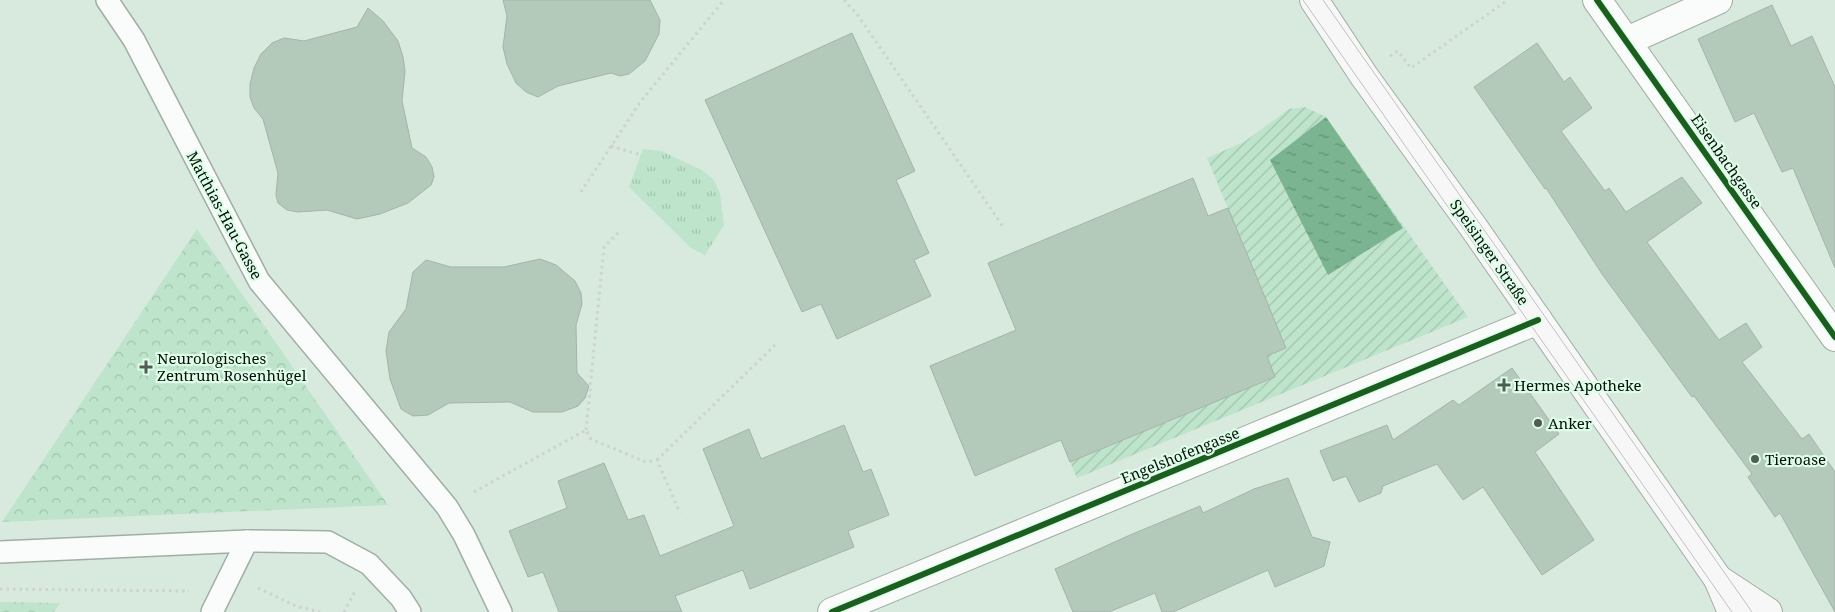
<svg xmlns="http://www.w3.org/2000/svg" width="1835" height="612" font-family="'Noto Serif',serif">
	<defs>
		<pattern id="grass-tufts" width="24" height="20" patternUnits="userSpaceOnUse" patternTransform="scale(1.25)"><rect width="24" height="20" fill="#bee4cb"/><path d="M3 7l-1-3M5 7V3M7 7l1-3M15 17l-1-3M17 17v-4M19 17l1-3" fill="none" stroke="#a2c3ad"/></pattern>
		<pattern id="forest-crowns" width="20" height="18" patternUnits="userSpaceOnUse" patternTransform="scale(1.25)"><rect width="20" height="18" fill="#bee4cb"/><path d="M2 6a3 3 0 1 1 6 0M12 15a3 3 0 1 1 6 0" fill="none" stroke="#a2c3ad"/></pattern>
		<pattern id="garden-furrows" width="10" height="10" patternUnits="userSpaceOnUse" patternTransform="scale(1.25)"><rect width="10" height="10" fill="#bee4cb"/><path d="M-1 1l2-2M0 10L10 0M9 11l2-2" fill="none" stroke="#a2c3ad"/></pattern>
		<pattern id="water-ripples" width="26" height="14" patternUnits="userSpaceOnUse" patternTransform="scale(1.25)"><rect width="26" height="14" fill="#7bb491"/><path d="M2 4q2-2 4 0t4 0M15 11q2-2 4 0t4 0" fill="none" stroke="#639175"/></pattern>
	</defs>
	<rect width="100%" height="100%" fill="#d8e9de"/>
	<polygon fill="url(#grass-tufts)" points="643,149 661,151 702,170 714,180 720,193 724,225 705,255 691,248 629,187"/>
	<g fill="url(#forest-crowns)">
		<polygon points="197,229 388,505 2,522"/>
		<polygon points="0,602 60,603 54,612 0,612"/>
	</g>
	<polygon fill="url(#garden-furrows)" points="1305,107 1326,117 1468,317 1077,478 1070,462 1275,377 1267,356 1286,348 1207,158 1244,142 1289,109"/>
	<polygon fill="url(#water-ripples)" points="1326,117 1403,228 1328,275 1270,160"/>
	<g fill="#b3cabb" stroke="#a5b3aa">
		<polygon points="503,0 650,0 660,20 659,34 645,61 629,74 620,76 611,73 558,86 538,97 526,92 516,83 507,64 503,47 507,16"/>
		<polygon points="1772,5 1791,46 1812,36 1835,87 1835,268 1793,168 1782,172 1754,113 1735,122 1698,39"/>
		<polygon points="368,8 383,21 398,41 403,57 405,71 402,101 412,148 426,157 432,167 434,177 431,185 408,203 380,214 357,219 327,210 298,212 287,210 278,203 276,195 278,173 263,119 254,108 250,97 250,84 254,68 261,54 272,43 284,38 304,41 357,27"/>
		<polygon points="852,33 915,171 896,180 929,253 914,260 931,296 837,339 821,304 802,312 705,100"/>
		<polygon points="1537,43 1564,82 1570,77 1592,108 1561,131 1605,191 1609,188 1626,212 1682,177 1702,203 1647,242 1719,340 1746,323 1762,347 1742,362 1802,439 1809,434 1835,472 1835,612 1780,513 1775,517 1748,477 1752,474 1694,396 1692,397 1602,274 1546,188 1545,189 1474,87"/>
		<polygon points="1193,178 1208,216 1228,208 1286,348 1267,356 1275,377 1070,462 1061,440 975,476 930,366 1016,330 988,263"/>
		<polygon points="540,259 556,265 575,281 581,293 582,304 576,325 577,373 589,386 585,398 578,406 562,412 533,412 510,402 449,403 428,415 413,416 401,409 390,379 386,351 389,332 406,309 413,272 426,260 451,267 504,267"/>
		<polygon points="1512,368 1559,434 1535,452 1594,540 1542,575 1483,487 1463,500 1437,464 1383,486 1381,493 1359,502 1346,476 1333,481 1320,451 1387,425 1393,440 1453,400 1459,405"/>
		<polygon points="844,425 863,472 871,469 889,515 848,531 854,547 750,589 743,570 675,596 682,612 559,612 543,572 528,577 509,531 567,508 558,481 604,463 628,520 644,515 660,556 734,526 703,449 749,429 761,459"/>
		<polygon points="1288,478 1312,537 1330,542 1324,566 1275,587 1268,570 1173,612 1162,612 1155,593 1109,612 1073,612 1055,569 1130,535 1200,506 1203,513 1254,489"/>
	</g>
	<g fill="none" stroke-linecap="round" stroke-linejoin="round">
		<g stroke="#a0aea5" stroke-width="24">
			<g id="lane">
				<polyline points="107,0 134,40 259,281 447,507 464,535 501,612"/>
				<polyline points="0,552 247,541 328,542 369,564 401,598 410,612"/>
				<polyline points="212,612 247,541"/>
			</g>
		</g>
		<g stroke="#a0aea5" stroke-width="30">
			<g id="street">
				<polyline points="1597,0 1835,337"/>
				<polyline points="1627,41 1718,0"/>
				<polyline points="832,612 1538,320"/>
			</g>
		</g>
		<g stroke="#a0aea5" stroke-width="30">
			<g id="secondary">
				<polyline points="1314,0 1364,76 1474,228 1718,579 1732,612"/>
				<polyline points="1718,579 1768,612"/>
			</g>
		</g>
		<g stroke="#ced2d0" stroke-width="3" stroke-dasharray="2.5 4" stroke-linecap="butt">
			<polyline points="844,0 857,14 1004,228"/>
			<polyline points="1390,56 1398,51 1411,68 1508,0"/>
			<polyline points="611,146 641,155"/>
			<polyline points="581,192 641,101 724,0"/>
			<polyline points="586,430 604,247 621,230"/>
			<polyline points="657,460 775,345"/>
			<polyline points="474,492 586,430 591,439 646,462 657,460 680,513"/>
			<polyline points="258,588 296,606 320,612"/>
			<polyline points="0,589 189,591"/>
			<polyline points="344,612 355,591"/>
		</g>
		<use href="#lane" stroke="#f9fcfa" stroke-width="21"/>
		<use href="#street" stroke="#f9fcfa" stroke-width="28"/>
		<use href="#secondary" stroke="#f7f7f7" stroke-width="28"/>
		<g stroke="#bec3c0" stroke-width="1">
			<polyline points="1303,0 1732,612"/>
			<polyline points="1323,0 1752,612"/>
		</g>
		<g stroke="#defde8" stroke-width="9">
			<g id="cycleway">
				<polyline points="1597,0 1835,337"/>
				<polyline points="832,612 1538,320"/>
			</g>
		</g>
		<use href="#cycleway" stroke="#1b5e20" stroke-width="6"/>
	</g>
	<g fill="#505c54" stroke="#defde8" stroke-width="2">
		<path d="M143.5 359.5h5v5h5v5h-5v5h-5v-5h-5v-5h5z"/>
		<path d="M1501.5 377.5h5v5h5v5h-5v5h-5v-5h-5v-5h5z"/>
		<circle cx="1538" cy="423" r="5"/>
		<circle cx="1755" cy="459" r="5"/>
	</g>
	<g text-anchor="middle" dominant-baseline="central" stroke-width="4.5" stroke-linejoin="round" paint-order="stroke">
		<g font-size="15" fill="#061009" stroke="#defde8">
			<text transform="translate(1727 161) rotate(55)">Eisenbachgasse</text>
			<text transform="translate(225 215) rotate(62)">Matthias-Hau-Gasse</text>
			<text transform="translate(1490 252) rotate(55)">Speisinger Straße</text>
			<text transform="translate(1180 455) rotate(-22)">Engelshofengasse</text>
		</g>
		<g font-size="15" fill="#061009" stroke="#defde8" text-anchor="start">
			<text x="157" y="358">Neurologisches<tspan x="157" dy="17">Zentrum Rosenhügel</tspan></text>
			<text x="1514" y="385">Hermes Apotheke</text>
			<text x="1548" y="423">Anker</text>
			<text x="1765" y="459">Tieroase</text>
		</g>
	</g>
</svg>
